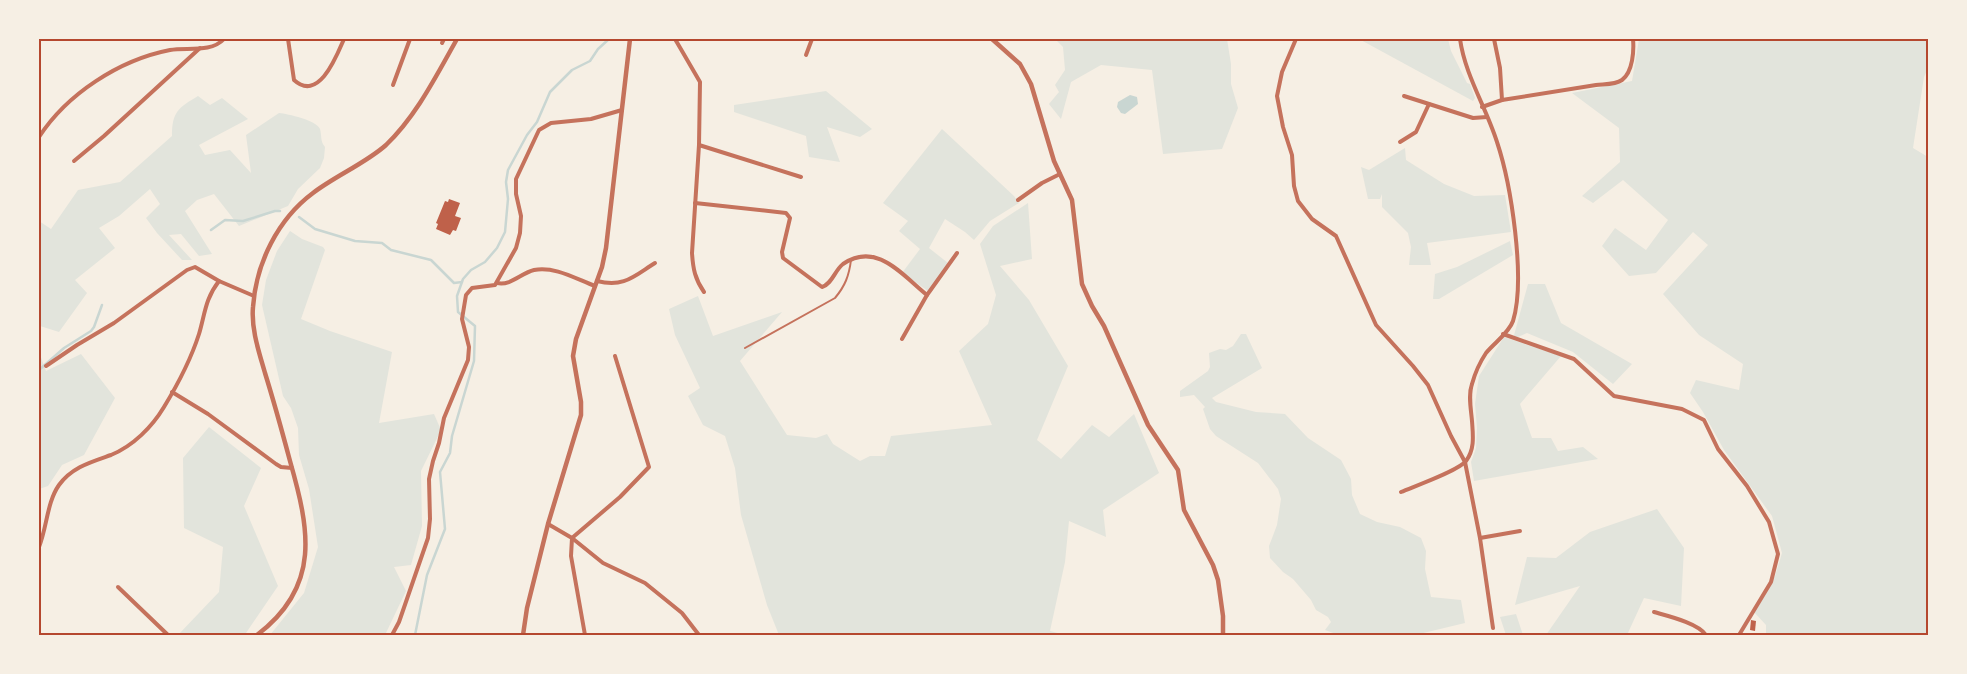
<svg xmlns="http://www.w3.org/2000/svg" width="1967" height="674" font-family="'IBM Plex Serif',serif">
	<rect width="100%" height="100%" fill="#f6efe4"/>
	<g fill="#e2e4dc">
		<polygon points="1055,39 1227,39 1231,64 1231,84 1238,108 1222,149 1163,154 1152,70 1101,65 1071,82 1061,119 1049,104 1059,92 1055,85 1065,70 1063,47"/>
		<polygon points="1359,39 1448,39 1451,51 1467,83 1470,84 1475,98 1473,101"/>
		<polygon points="1639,39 1928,39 1928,68 1924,77 1913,148 1928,157 1928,635 1766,635 1766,625 1753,611 1775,576 1782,553 1772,516 1724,450 1703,412 1690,393 1696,380 1739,390 1743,364 1699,335 1663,294 1708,245 1693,232 1656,273 1629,276 1602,246 1615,228 1646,250 1668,220 1623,180 1593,203 1582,196 1620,162 1619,128 1572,93 1632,81"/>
		<polygon points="826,91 872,129 860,137 827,127 840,162 809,157 806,136 734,112 734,105"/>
		<path d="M 198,96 L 210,105 L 222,98 L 248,119 L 199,145 L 205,155 L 230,150 L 251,173 L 246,135 L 279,113 C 288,114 316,120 320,129 C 322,136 320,141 325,147 L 324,158 L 320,168 L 298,189 L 288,206 L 239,226 L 214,194 L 197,200 L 185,211 L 212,254 L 199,256 L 181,234 L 169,235 L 192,260 L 182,260 L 157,233 L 146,218 L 160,204 L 150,189 L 119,216 L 99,228 L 115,248 L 75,280 L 87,293 L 59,332 L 40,326 L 39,327 L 39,221 L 51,229 L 78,190 L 120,182 L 172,136 C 172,112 178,108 198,96 Z"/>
		<polygon points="942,129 1014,196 1019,203 990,221 974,240 965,232 945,219 929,248 948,263 931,293 902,273 920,249 899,231 908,221 883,203"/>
		<polygon points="1405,148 1406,160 1444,184 1474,196 1505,195 1511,232 1427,243 1431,265 1409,265 1411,247 1408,233 1382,207 1382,194 1380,199 1368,199 1361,167 1369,170"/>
		<polygon points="1028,203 1032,259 1000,266 1029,300 1068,366 1037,440 1061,459 1092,425 1109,437 1134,414 1159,473 1103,510 1106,537 1069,521 1065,562 1050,631 1065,635 779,635 767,605 741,515 735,468 725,436 703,425 688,396 700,388 675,335 669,309 698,296 713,336 782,312 740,361 787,435 816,438 827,434 833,444 860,461 870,456 885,456 891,436 992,425 959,351 988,324 996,295 980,244 993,226"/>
		<polygon points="290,231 302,239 323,247 325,250 301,319 330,331 392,352 379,423 434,414 441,430 421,471 422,526 411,565 394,567 406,591 385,635 270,635 304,593 318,547 309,489 299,455 298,428 291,408 283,396 262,305 266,280 277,251"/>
		<polygon points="1510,241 1513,255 1439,299 1433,299 1435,274 1457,267"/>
		<polygon points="1528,284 1545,284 1561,323 1632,364 1613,384 1573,352 1527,333 1513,339"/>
		<polygon points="1241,334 1246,334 1262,368 1212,398 1216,402 1256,412 1285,414 1308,438 1341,460 1351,479 1352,495 1360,514 1377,522 1400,527 1421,538 1426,551 1425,569 1431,597 1461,600 1465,623 1415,635 1339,635 1325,630 1331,622 1328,617 1316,610 1311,600 1293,579 1283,572 1270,558 1269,546 1277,525 1281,499 1278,489 1258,463 1216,436 1210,429 1203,409 1205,407 1194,395 1180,397 1180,391 1208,371 1210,367 1209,353 1220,349 1226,350 1233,346"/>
		<polygon points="1504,337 1561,356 1520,404 1532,438 1551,438 1558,451 1583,447 1598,459 1474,481 1471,462 1476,448 1477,428 1475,404 1479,376"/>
		<polygon points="39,352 46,371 81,354 115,398 84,455 62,465 48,486 39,489"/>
		<polygon points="209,427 261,468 244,506 278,586 246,633 241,635 178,635 219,592 223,547 184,528 183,458"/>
		<polygon points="1657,509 1684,548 1681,606 1644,598 1627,635 1546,635 1580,586 1515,605 1527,557 1556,558 1590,532"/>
		<polygon points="1516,614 1523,635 1506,635 1500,617"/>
	</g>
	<polygon fill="#c9d6d2" points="1130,95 1137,97 1138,104 1125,114 1121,113 1117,107 1118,102"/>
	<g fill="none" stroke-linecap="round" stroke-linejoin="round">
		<g stroke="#c9d6d2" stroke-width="2.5">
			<polyline points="299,217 315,229 355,241 382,243 391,250 431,260 454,283 462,282"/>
			<polyline points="211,230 225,220 243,221 275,211 280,211"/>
			<polyline points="39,370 64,348 91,331 94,327 102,305"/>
			<polyline points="415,635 427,575 445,529 440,472 450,453 452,436 474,361 475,326 458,312 457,296 463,279 471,270 485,262 497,248 505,232 508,199 506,182 508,170 527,135 537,122 550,92 572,70 590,61 598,49 609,39"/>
		</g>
	</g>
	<g fill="#bf614a">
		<polygon points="449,199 460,203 455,216 461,218 456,231 453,230 450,235 436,229 438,224 436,223 445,201 448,202"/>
		<polygon points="1751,620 1756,621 1755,631 1750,630"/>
	</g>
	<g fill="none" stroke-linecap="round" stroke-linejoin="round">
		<path stroke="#c5725c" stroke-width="2" d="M 745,348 L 835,298 C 845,286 849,276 851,260"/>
		<g stroke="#c5725c" stroke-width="4">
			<path d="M 288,39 L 294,80 C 319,103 337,55 344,39"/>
			<path d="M 675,39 L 700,82 L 699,145 L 692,253 C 693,269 695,279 704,292"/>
			<polyline points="1296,39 1282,72 1277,96 1283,127 1292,155 1294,186 1298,201 1312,219 1336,236 1376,325 1413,366 1428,385 1451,436 1465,462 1480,538 1493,628"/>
			<polyline points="1494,39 1500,68 1502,100"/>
			<polyline points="442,43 444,39"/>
			<polyline points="806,55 812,39"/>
			<polyline points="393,85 410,39"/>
			<polyline points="1404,96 1473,118 1487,117"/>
			<path d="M 1482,107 L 1502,100 L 1596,85 C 1604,84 1615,85 1622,80 C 1633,72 1634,50 1633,39"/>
			<path d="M 39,137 C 67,94 119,60 170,50 C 187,47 211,53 224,39"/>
			<polyline points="1400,142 1416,132 1429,104"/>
			<polyline points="699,145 801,177"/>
			<polyline points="74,161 104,136 200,48"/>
			<polyline points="1018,200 1042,183 1060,174"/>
			<path d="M 695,203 L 786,213 L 790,218 L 782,252 L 783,258 L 822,287 C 832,284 835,270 843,264 C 877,241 902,275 927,295"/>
			<path d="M 597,281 C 624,288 634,276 655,263"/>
			<path d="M 497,283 C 511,286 521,273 534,270 C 555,266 576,279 595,286"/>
			<polyline points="1503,334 1574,359 1614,396 1682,409 1704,420 1718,449 1747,486 1769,522 1778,554 1771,582 1739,635"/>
			<polyline points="902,339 927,295 957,253"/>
			<polyline points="46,366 77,345 114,323 187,270 195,267 219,281 254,296"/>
			<polyline points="172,392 208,414 276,464 281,467 292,468"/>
			<path d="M 1401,492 C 1415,486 1458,471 1466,461 C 1475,449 1473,435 1472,421 C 1471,409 1468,395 1472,384 C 1475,373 1480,362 1486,353 C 1494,343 1509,333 1513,321 C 1526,279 1511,184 1497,142 C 1486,107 1465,75 1460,39"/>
			<polyline points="548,524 572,538 603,563 645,583 682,613 699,635"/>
			<polyline points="1480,538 1520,531"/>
			<path d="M 39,547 C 47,527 47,502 59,485 C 72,467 91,462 111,455 C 133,446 152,427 164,407 C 178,384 191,359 199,334 C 205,314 205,299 219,281"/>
			<polyline points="118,587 168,635"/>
			<path d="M 1654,612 C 1668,616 1698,623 1706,635"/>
			<polyline points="392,635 399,622 428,538 430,519 429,479 433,461 439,443 444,418 468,360 469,347 462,319 466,295 472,288 495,285 516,248 520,233 521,216 516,194 516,179 539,130 551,123 591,119 622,110"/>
			<polyline points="585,635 571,556 572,538 620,497 649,467 615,356"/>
		</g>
		<g stroke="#c5725c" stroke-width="4.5">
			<polyline points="992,39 1020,64 1031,84 1054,161 1072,200 1082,284 1092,306 1104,326 1148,425 1178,470 1184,510 1213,565 1218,580 1223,616 1223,635"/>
			<path d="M 257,635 C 322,586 309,528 290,461 C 282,431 274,402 265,373 C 259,352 251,329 253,307 C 256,263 278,219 313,193 C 335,176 366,163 386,145 C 417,115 436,76 457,39"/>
			<polyline points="523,635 527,608 548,524 581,415 581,402 573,356 576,339 602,267 606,248 630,39"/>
		</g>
	</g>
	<rect width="1967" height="674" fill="none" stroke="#f6efe4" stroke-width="80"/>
	<rect x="40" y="40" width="1887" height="594" fill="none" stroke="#b5482f" stroke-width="2"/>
</svg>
